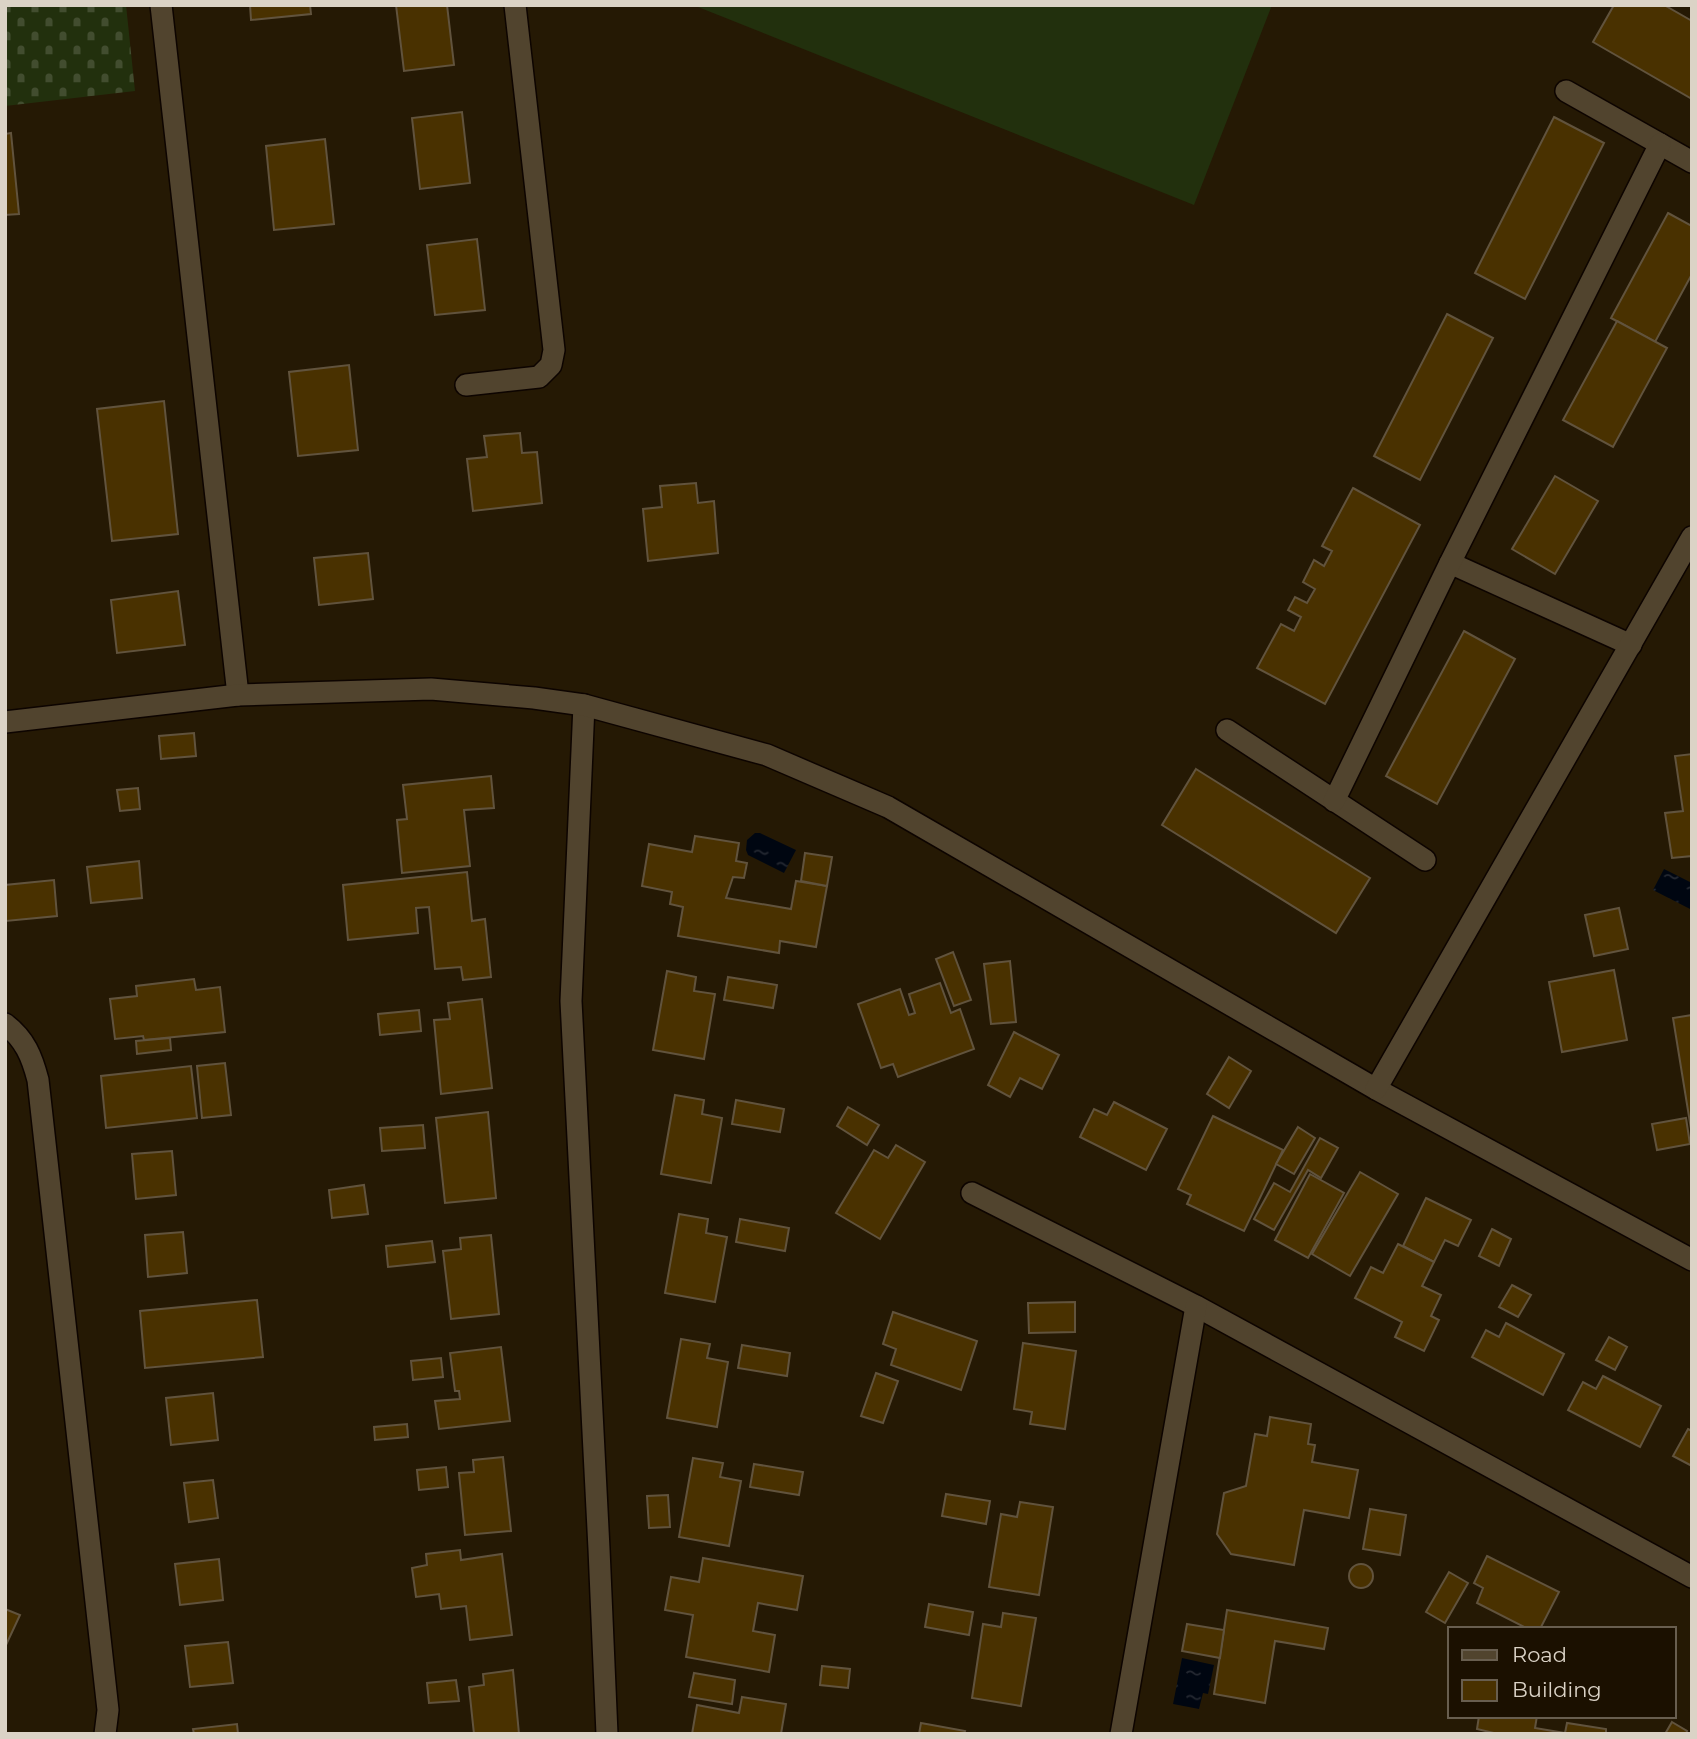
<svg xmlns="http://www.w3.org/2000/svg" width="1697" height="1739" font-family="Montserrat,sans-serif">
	<defs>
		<pattern id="cemetery-stones" width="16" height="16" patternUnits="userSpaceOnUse" patternTransform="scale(1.75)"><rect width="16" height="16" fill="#22300d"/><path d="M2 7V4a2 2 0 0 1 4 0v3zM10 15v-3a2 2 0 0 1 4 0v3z" fill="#424d2f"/></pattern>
		<pattern id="water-ripples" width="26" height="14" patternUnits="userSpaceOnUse" patternTransform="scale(1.75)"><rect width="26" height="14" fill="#000611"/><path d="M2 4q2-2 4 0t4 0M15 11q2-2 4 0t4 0" fill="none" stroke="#252932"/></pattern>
	</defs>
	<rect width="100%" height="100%" fill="#251904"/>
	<polygon fill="#22300d" points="693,5 1272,5 1194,205"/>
	<polygon fill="url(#cemetery-stones)" points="5,5 126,5 135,91 5,106"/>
	<g fill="url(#water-ripples)">
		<polygon points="755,833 760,833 796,850 784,873 748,855 746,850 747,840"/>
		<polygon points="1664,869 1692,883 1692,910 1653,890"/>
		<polygon points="1182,1658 1214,1665 1208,1694 1203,1693 1199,1709 1173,1704"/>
	</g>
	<g fill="#493100" stroke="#61533d" stroke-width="2">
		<polygon points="250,5 310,5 311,14 251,20"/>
		<polygon points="396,5 447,5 454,65 404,71"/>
		<polygon points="1614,5 1664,5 1692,21 1692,99 1593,42"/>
		<polygon points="462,112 470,183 420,189 412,118"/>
		<polygon points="1554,117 1604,143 1525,299 1475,273"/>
		<polygon points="11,133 19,214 5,215 5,134"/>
		<polygon points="325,139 334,224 274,230 266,146"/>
		<polygon points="1668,213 1692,226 1692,274 1655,342 1611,318"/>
		<polygon points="477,239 485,310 435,315 427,245"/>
		<polygon points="1447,314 1493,338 1420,480 1374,456"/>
		<polygon points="1617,321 1667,348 1613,447 1563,420"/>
		<polygon points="349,365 358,450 298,456 289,372"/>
		<polygon points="164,401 178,534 112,541 97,409"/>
		<polygon points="520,433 522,453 537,452 542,503 473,511 467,459 487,457 484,436"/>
		<polygon points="1555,476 1598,501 1555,574 1512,549"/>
		<polygon points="696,483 698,503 714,501 718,553 648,561 643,509 662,507 660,486"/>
		<polygon points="1353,488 1420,525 1325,704 1257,668 1281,624 1294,631 1301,617 1288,610 1295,597 1307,603 1315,589 1303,582 1314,560 1324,566 1332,551 1322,546"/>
		<polygon points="368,553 373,599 319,605 314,558"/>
		<polygon points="178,591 185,645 117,653 111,600"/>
		<polygon points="1464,631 1515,659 1437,804 1386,776"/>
		<polygon points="194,733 196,756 161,759 159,736"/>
		<polygon points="1692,754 1692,856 1672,858 1665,813 1683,811 1675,756"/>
		<polygon points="1196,769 1370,878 1336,933 1162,825"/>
		<polygon points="491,776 494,808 464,810 470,866 402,873 397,820 407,819 403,785"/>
		<polygon points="138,788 140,809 120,811 117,790"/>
		<polygon points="695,836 739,843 736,861 747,863 744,878 733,877 726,898 791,909 796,881 827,886 816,947 780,941 779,953 678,936 683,907 670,904 672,892 642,886 649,844 692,852"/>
		<polygon points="805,853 832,857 827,886 801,881"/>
		<polygon points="139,861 142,898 91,903 87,867"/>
		<polygon points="467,872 472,921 485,919 491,977 463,980 461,967 435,969 429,907 416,908 418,933 348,940 343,885"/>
		<polygon points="54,880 57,916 6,921 5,885"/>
		<polygon points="1619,908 1628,949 1594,956 1585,915"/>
		<polygon points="953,952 971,1000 954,1006 936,959"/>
		<polygon points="1010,961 1016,1022 991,1024 984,964"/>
		<polygon points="1614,970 1627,1040 1562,1052 1549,982"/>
		<polygon points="667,971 696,977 694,991 715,994 704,1059 653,1050"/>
		<polygon points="728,977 777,985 773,1008 724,1000"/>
		<polygon points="194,979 196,990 220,987 225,1032 144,1040 143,1036 115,1039 110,999 137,996 136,986"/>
		<polygon points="940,983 951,1013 960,1009 974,1049 898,1077 893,1064 881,1068 858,1004 900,989 909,1015 915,1013 909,994"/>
		<polygon points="482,999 492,1088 441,1094 434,1020 450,1019 448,1003"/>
		<polygon points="419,1010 421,1031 380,1035 378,1014"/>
		<polygon points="1692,1015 1692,1129 1691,1129 1673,1018"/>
		<polygon points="1014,1032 1059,1055 1042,1089 1020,1078 1010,1097 988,1085"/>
		<polygon points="170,1038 171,1050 137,1054 136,1041"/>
		<polygon points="1229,1057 1251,1071 1229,1108 1207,1094"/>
		<polygon points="225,1063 231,1115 202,1118 197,1066"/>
		<polygon points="191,1066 197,1118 106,1128 101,1076"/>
		<polygon points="675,1095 704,1100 702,1114 722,1118 711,1183 661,1174"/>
		<polygon points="736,1100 784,1109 780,1132 732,1124"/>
		<polygon points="1114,1102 1167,1129 1146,1170 1080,1137 1094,1109 1107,1115"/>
		<polygon points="848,1107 879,1125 867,1145 837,1126"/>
		<polygon points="488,1112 496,1198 445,1203 436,1118"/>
		<polygon points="1213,1116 1283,1150 1244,1231 1187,1204 1191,1195 1178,1189"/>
		<polygon points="1686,1118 1690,1144 1657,1150 1652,1124"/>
		<polygon points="423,1125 425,1148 382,1151 380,1128"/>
		<polygon points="1298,1127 1315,1138 1294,1174 1276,1164"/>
		<polygon points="1320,1138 1338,1148 1321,1178 1308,1170 1274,1230 1254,1219 1274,1183 1290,1192"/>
		<polygon points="896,1145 925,1162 880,1239 836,1213 874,1150 888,1158"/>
		<polygon points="172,1151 176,1195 136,1199 132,1154"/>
		<polygon points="1360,1172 1398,1194 1350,1276 1312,1254"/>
		<polygon points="1310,1174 1344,1193 1308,1258 1275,1240"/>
		<polygon points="364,1185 368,1214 332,1218 329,1190"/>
		<polygon points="1426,1198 1471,1220 1458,1246 1445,1240 1434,1262 1403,1246"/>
		<polygon points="679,1214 708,1219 706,1233 727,1237 715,1302 665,1293"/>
		<polygon points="740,1219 789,1228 785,1251 736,1242"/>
		<polygon points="1492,1229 1511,1239 1499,1266 1479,1256"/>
		<polygon points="183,1232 187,1273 148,1277 145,1235"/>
		<polygon points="491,1235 499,1314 451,1319 443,1251 461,1249 460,1238"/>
		<polygon points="432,1241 435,1262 388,1267 386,1246"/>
		<polygon points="1398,1244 1434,1262 1422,1286 1441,1295 1431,1316 1439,1320 1424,1351 1395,1337 1402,1322 1355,1298 1371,1267 1383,1273"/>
		<polygon points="1512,1285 1531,1295 1518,1317 1499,1307"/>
		<polygon points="257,1300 263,1357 145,1368 140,1311"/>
		<polygon points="1075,1302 1075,1332 1029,1333 1028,1303"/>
		<polygon points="893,1312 977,1341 961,1390 891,1365 896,1349 883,1344"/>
		<polygon points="1506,1323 1564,1354 1543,1395 1472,1357 1486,1330 1499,1337"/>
		<polygon points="1609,1337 1627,1347 1615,1370 1596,1360"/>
		<polygon points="681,1339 710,1344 707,1358 728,1362 717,1427 667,1418"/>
		<polygon points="1023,1343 1076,1351 1065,1429 1030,1424 1032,1412 1014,1409"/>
		<polygon points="742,1345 790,1353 787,1376 738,1368"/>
		<polygon points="501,1347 510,1421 439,1429 435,1401 460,1399 459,1391 455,1391 450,1353"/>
		<polygon points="441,1358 443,1377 413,1380 411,1361"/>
		<polygon points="876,1373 898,1381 883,1423 861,1416"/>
		<polygon points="1603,1376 1661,1406 1640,1447 1568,1410 1583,1382 1596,1389"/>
		<polygon points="213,1393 218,1440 171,1445 166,1398"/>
		<polygon points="1270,1417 1311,1424 1308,1444 1315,1445 1312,1462 1358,1470 1349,1518 1304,1510 1294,1565 1231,1554 1217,1534 1224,1493 1246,1486 1255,1434 1267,1436"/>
		<polygon points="407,1424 408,1437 375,1440 374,1427"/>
		<polygon points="1688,1429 1692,1431 1692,1466 1673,1456"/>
		<polygon points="503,1457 511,1531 465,1535 459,1473 474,1472 473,1460"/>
		<polygon points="693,1458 723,1463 720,1477 741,1481 729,1546 679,1537"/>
		<polygon points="754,1464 803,1472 799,1495 750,1487"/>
		<polygon points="446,1467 448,1487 419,1490 417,1470"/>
		<polygon points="213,1480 218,1518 189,1522 184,1483"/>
		<polygon points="946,1494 990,1501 986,1524 942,1516"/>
		<polygon points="668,1495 670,1527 649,1528 647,1496"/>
		<polygon points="1020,1502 1053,1507 1039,1595 989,1587 1001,1514 1017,1517"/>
		<polygon points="1370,1509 1406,1515 1400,1555 1363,1549"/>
		<polygon points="460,1550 461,1560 502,1554 512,1635 470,1640 466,1606 441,1609 439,1594 416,1597 412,1568 427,1565 426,1554"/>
		<polygon points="1487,1556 1559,1592 1540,1629 1528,1629 1477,1603 1483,1588 1474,1583"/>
		<polygon points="703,1558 803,1576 797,1610 758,1603 753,1631 775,1635 769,1672 686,1657 693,1615 665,1610 671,1577 699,1582"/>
		<polygon points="219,1559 223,1600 180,1605 175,1564"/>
		<circle cx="1361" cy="1576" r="12"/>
		<polygon points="1449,1572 1468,1583 1445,1623 1426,1612"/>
		<polygon points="929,1604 973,1612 969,1635 925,1627"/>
		<polygon points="5,1609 20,1615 6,1645 5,1645"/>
		<polygon points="1227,1610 1328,1628 1324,1649 1275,1641 1265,1703 1214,1694"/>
		<polygon points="1003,1613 1036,1618 1021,1706 972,1698 983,1624 1001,1627"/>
		<polygon points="1187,1624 1224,1630 1220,1658 1182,1651"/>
		<polygon points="228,1642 233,1683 190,1687 185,1646"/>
		<polygon points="822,1666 850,1669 848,1688 820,1685"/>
		<polygon points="513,1670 519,1734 474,1734 469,1687 484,1685 483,1674"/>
		<polygon points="694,1673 735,1680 732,1704 689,1697"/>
		<polygon points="456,1680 459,1701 429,1703 427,1683"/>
		<polygon points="742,1697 786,1704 781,1734 692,1734 697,1705 739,1713"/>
		<polygon points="1479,1716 1537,1716 1535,1728 1565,1733 1567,1723 1606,1729 1606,1734 1498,1734 1477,1729"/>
		<polygon points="1672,1722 1687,1731 1686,1734 1665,1734"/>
		<polygon points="921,1723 965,1731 964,1734 919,1734"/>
		<polygon points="237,1724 238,1734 194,1734 193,1729"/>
	</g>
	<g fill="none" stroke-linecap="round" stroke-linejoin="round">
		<g stroke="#0d0400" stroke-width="24">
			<g id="street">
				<polyline points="161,5 238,695"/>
				<polyline points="1566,91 1692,162"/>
				<polyline points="466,385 539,377 551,365 554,350 515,5"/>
				<polyline points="1450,563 1631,645"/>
				<polyline points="584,705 571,1001 599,1549 607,1734"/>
				<polyline points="5,722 238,695 431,689 534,698 584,705 767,755 888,807 1376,1089 1692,1260"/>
				<polyline points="1227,730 1425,860"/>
				<polyline points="1334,801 1450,563 1660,144"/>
				<path d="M 5,1024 C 25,1039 32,1057 38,1080 L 108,1710 L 105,1734"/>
				<polyline points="1376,1089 1692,537"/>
				<polyline points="972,1193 1196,1306 1692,1577"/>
				<polyline points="1121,1734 1196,1306"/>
			</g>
		</g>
		<use href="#street" stroke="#51442e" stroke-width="21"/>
	</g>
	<rect width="1697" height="1739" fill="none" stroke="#dbd3c6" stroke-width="14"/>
	<rect x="1448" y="1627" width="228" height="91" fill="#1b1000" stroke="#685e4f" stroke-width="2"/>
	<rect x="1462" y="1650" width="35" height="10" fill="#51442e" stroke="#685e4f" stroke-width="2"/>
	<text x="1512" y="1662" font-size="21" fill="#dbd3c6">Road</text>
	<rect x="1462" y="1680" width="35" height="21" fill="#493100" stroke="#685e4f" stroke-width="2"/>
	<text x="1512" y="1697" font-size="21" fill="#dbd3c6">Building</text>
</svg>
